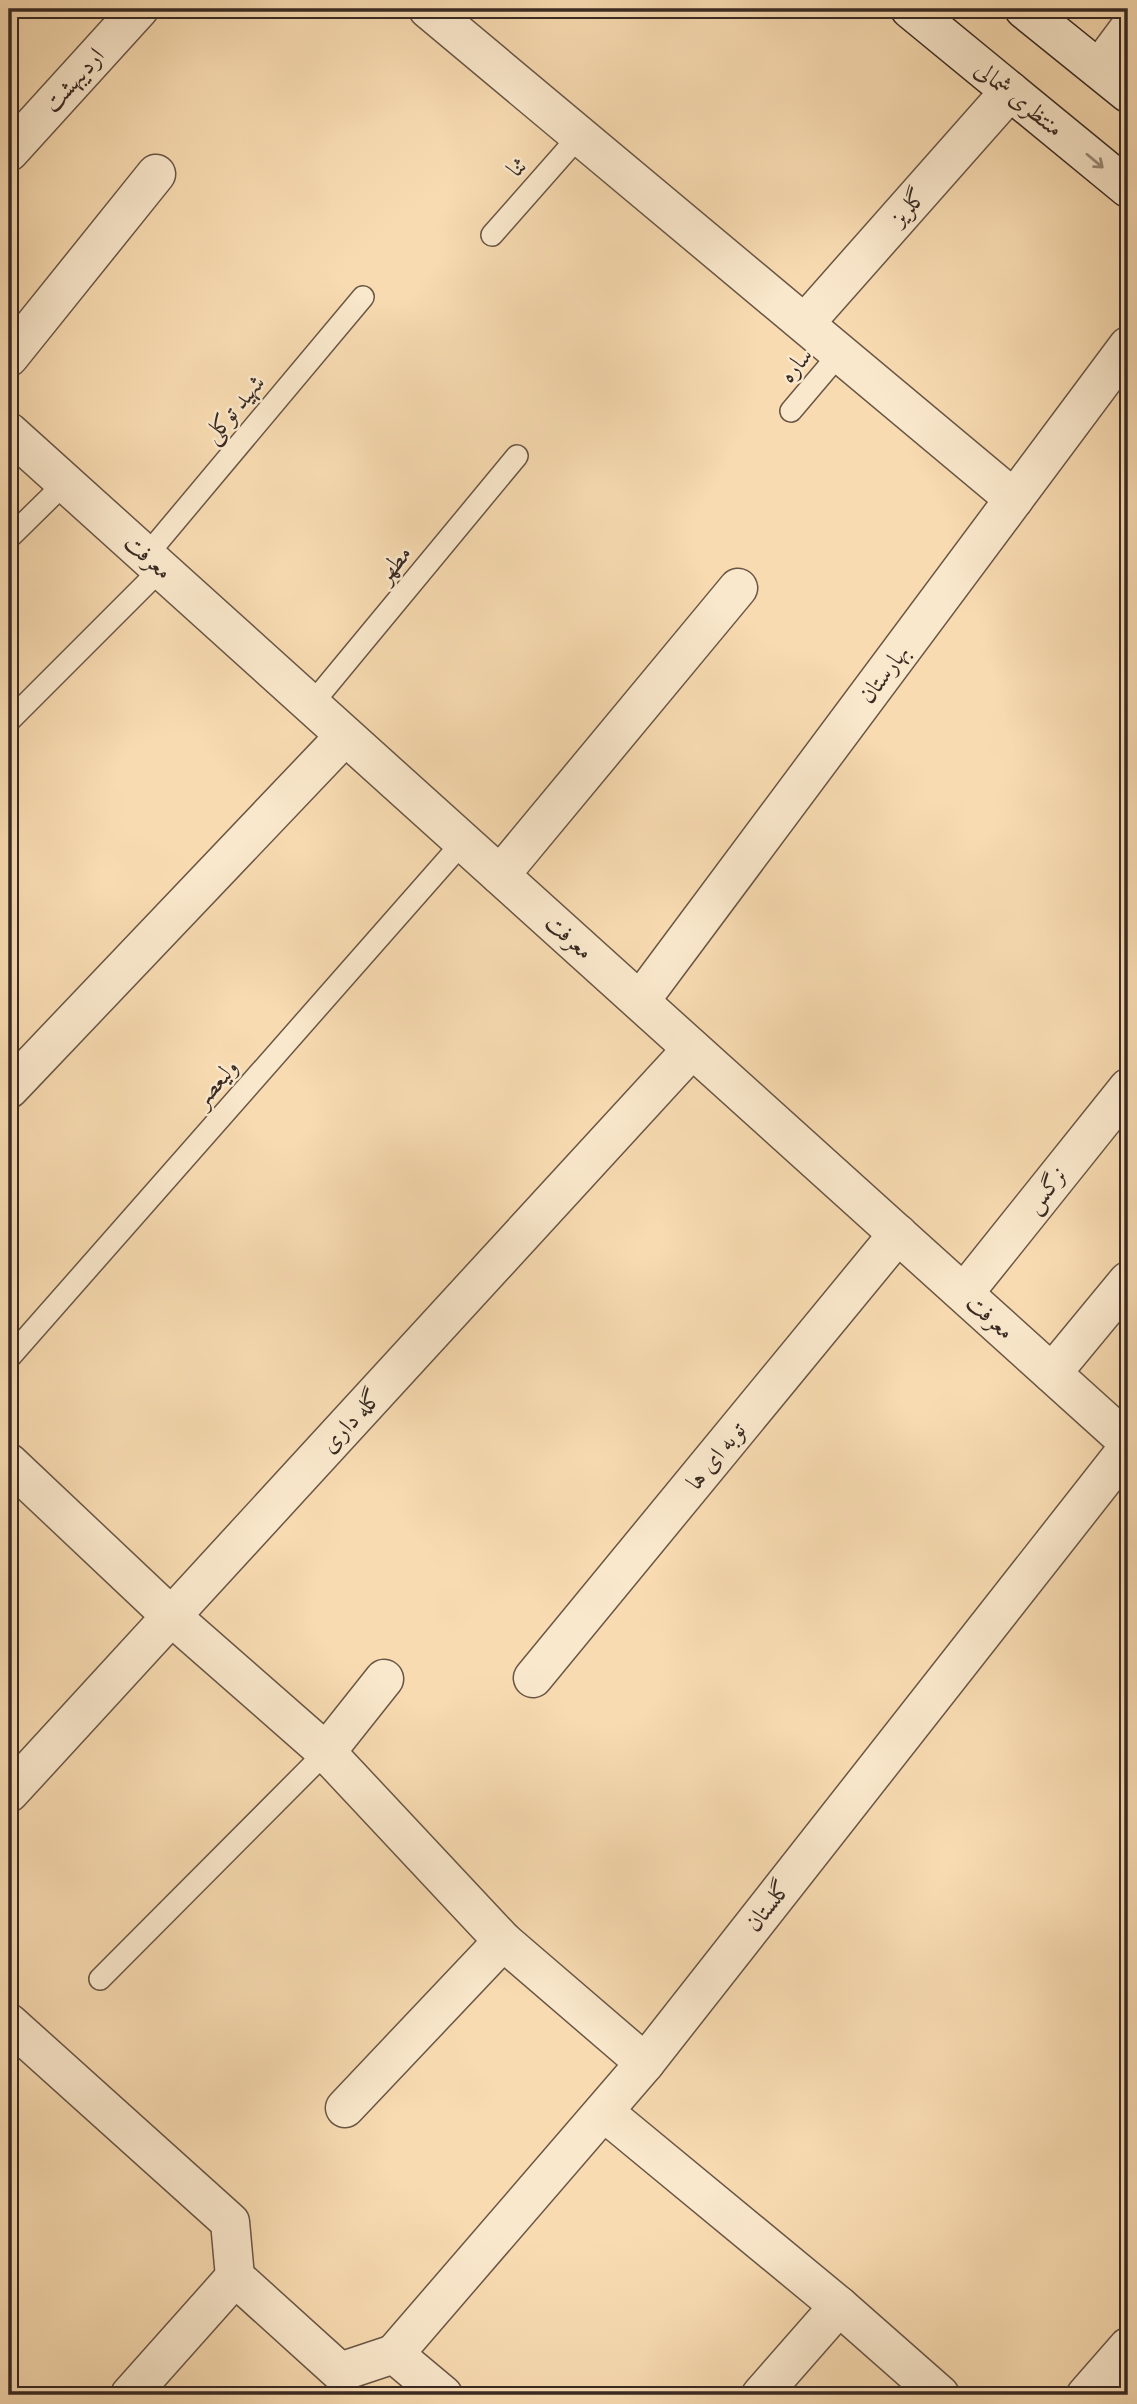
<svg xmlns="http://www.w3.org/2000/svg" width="1137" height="2404" font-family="'IM FELL Double Pica',Amiri,serif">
	<rect width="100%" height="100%" fill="#f8dbb1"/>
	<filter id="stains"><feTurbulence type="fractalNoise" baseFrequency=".00286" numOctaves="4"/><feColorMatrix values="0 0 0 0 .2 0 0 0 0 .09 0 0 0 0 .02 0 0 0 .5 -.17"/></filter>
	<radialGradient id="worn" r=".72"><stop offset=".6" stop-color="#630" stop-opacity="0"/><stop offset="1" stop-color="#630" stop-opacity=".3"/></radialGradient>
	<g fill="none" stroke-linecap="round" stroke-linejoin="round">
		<g stroke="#695646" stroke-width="24">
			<g id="lane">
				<polyline points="492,235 581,134"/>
				<polyline points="791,411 841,352"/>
				<polyline points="9,538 65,483"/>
				<polyline points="146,556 363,297"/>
				<polyline points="311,705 517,456"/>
				<polyline points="9,721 161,569"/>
				<polyline points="9,1358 463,842"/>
				<polyline points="100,1979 326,1752"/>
			</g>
		</g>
		<g stroke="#695646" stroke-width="41">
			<g id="street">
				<polyline points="428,9 1014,499"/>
				<polyline points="1099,69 1128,30"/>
				<polyline points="9,152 139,9"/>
				<polyline points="805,323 1010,91"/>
				<polyline points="9,357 156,174"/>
				<polyline points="9,432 1128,1442"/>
				<polyline points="500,875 738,588"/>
				<polyline points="640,1001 1128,346"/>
				<polyline points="9,1089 345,736"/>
				<polyline points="964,1293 1128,1088"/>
				<polyline points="1052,1373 1128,1281"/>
				<polyline points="9,1463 171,1616 326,1752 503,1941 645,2063"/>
				<polyline points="533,1678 898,1234"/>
				<polyline points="326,1752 384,1679"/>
				<polyline points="9,1793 692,1049"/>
				<polyline points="9,2023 230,2222 235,2277 340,2372 394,2354"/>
				<polyline points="345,2108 503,1941"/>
				<polyline points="604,2112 839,2306 940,2395"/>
				<polyline points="394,2354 645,2063 1128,1448"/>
				<polyline points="394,2354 443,2395"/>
				<polyline points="130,2395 235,2277"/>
				<polyline points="761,2395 839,2306"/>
				<polyline points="1086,2395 1128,2347"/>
			</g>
		</g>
		<g stroke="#392a23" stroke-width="41">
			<g id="secondary">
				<polyline points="910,9 1128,188"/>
				<polyline points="1024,9 1128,93"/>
			</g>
		</g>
		<use href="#lane" stroke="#fae8cc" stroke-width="21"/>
		<use href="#street" stroke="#fae8cc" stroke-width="38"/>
		<use href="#secondary" stroke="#fae8cc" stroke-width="38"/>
	</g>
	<defs><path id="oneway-shaft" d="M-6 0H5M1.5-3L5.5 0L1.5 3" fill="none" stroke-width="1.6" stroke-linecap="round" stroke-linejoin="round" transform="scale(1.75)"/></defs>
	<use stroke="#9a8978" href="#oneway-shaft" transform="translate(1095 161) rotate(40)"/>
	<g text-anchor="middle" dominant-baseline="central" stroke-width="5" stroke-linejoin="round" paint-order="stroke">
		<g font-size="24" fill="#392a23" stroke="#fae8cc">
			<text transform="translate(74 80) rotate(-48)">اردیبهشت</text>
			<text transform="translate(1019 99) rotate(39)">منتظری شمالی</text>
			<text transform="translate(517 167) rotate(-49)">ثنا</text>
			<text transform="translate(908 207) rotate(-48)">گلریز</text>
			<text transform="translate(796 365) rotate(-50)">ساره</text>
			<text transform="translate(234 409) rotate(-50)">شهید توکلی</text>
			<text transform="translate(148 557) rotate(42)">معرفت</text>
			<text transform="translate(394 564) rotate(-51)">مطهر</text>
			<text transform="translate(884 674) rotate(-53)">بهارستان</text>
			<text transform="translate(569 937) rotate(42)">معرفت</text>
			<text transform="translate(216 1083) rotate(-49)">ولیعصر</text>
			<text transform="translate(1046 1190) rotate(-51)">نرگس</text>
			<text transform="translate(990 1317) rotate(42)">معرفت</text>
			<text transform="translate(351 1421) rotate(-47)">گله داری</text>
			<text transform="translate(716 1456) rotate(-51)">توبه ای ها</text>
			<text transform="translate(768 1906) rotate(-52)">گلستان</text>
		</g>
	</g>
	<rect width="1137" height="2404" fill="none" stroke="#f8dbb1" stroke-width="35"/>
	<rect x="10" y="10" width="1116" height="2383" fill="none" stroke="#392a23" stroke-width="3.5"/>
	<rect x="18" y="18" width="1102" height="2369" fill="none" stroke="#392a23" stroke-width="2"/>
	<rect width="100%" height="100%" filter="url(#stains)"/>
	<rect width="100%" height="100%" fill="url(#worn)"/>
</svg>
